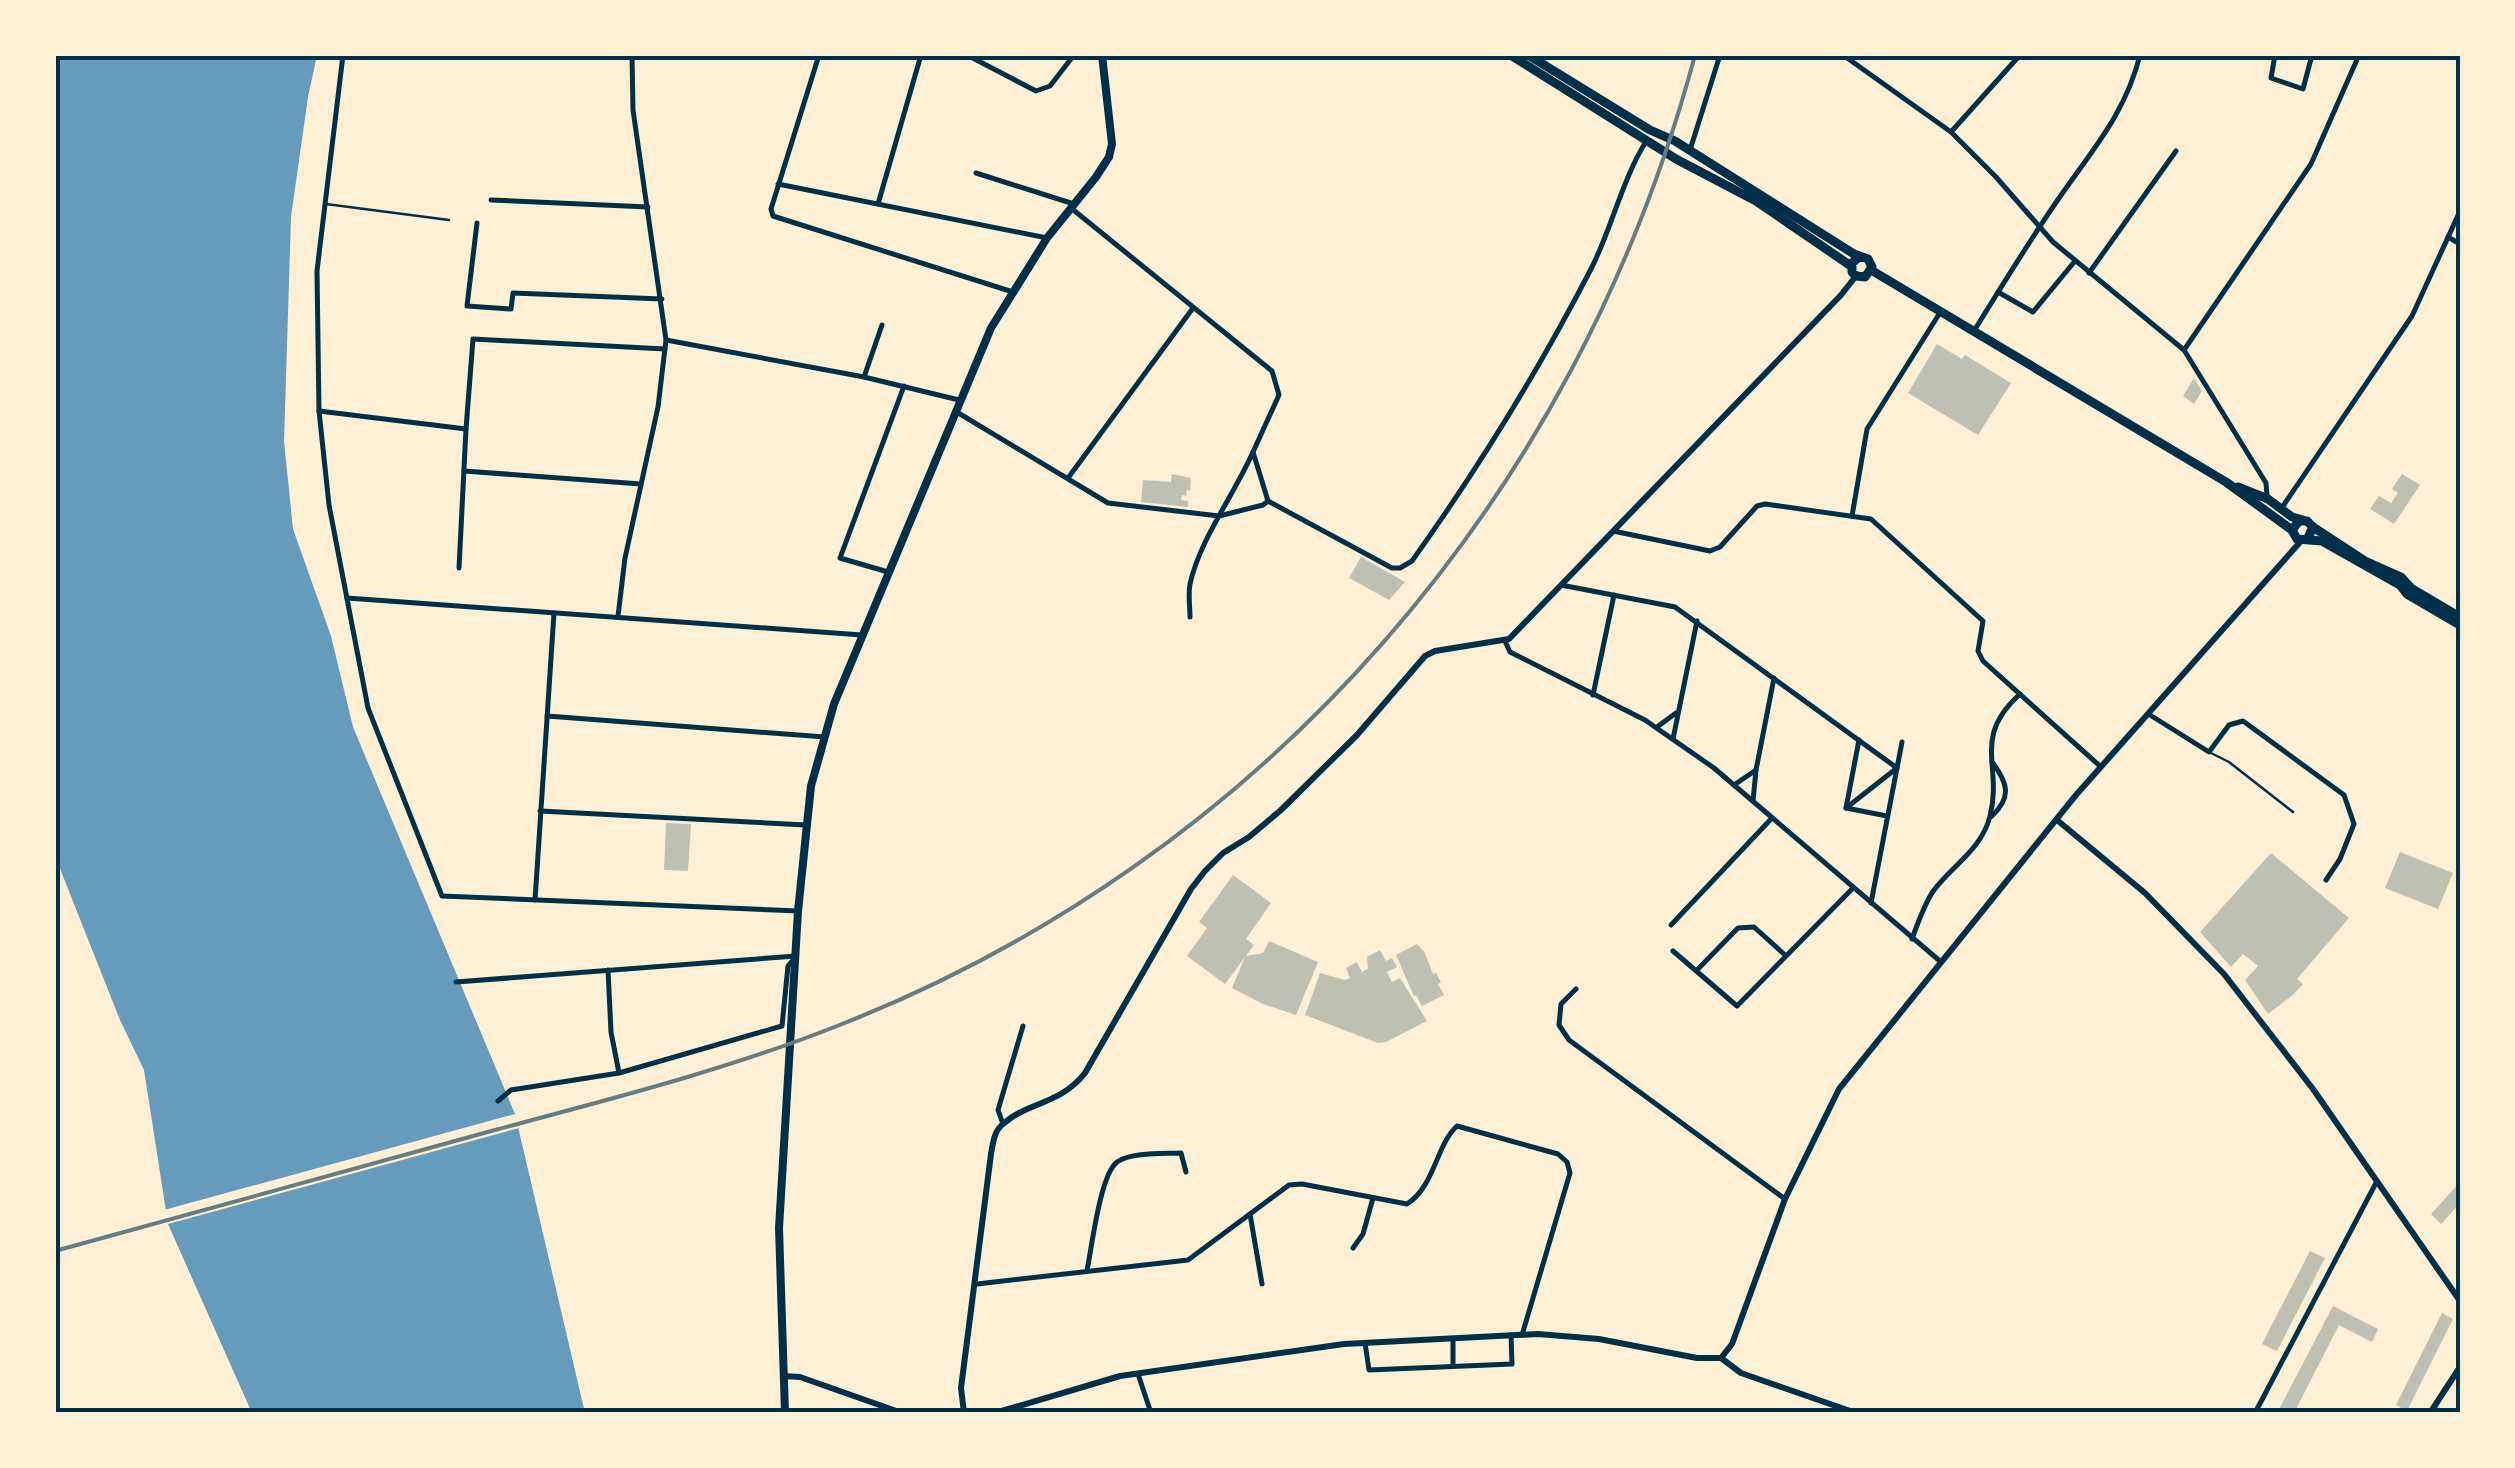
<svg xmlns="http://www.w3.org/2000/svg" width="2515" height="1468" font-family="'Roboto Condensed',sans-serif">
	<rect width="100%" height="100%" fill="#fdf0d5"/>
	<polygon fill="#669bbc" points="55,55 317,55 308,97 291,217 284,441 293,529 331,636 353,727 515,1114 585,1413 252,1413 168,1224 144,1070 120,1020 55,856"/>
	<polygon fill="#fdf0d5" points="515,1114 519,1128 168,1224 164,1210"/>
	<g fill="#bec0b2">
		<polygon points="1937,344 1962,359 1965,355 2011,383 1978,435 1908,393"/>
		<polygon points="2194,378 2202,391 2194,404 2183,396"/>
		<polygon points="1172,474 1191,478 1190,491 1187,490 1186,496 1182,495 1181,500 1188,501 1188,507 1141,502 1143,480 1171,482"/>
		<polygon points="2402,474 2420,485 2394,524 2370,509 2379,496 2391,503 2398,493 2392,489"/>
		<polygon points="1361,557 1405,582 1389,600 1349,578"/>
		<polygon points="666,823 691,824 688,871 664,870"/>
		<polygon points="2400,852 2453,873 2438,909 2385,888"/>
		<polygon points="2271,853 2349,918 2297,979 2303,984 2294,994 2268,1014 2245,980 2258,966 2243,954 2231,967 2200,932"/>
		<polygon points="1233,875 1271,903 1246,939 1254,945 1246,956 1263,953 1269,941 1318,962 1296,1015 1263,1004 1232,988 1245,957 1225,984 1187,956 1207,928 1199,922"/>
		<polygon points="1417,944 1425,953 1433,974 1436,973 1441,982 1438,984 1444,995 1422,1006 1416,995 1414,996 1396,955"/>
		<polygon points="1380,950 1386,961 1392,958 1397,967 1387,972 1392,982 1400,978 1427,1021 1386,1042 1378,1043 1305,1015 1320,973 1345,980 1350,978 1346,968 1357,962 1362,972 1368,969 1367,957"/>
		<polygon points="2460,1182 2460,1203 2441,1224 2431,1214"/>
		<polygon points="2310,1251 2325,1258 2277,1351 2262,1344"/>
		<polygon points="2333,1306 2378,1329 2372,1342 2339,1325 2294,1413 2277,1413"/>
		<polygon points="2442,1313 2453,1319 2407,1411 2396,1405"/>
	</g>
	<g fill="none" stroke-linecap="round" stroke-linejoin="round">
		<g stroke="#003049" stroke-width="2.5">
			<polyline points="326,204 449,220"/>
			<polyline points="2211,753 2229,762 2293,812"/>
		</g>
		<g stroke="#003049" stroke-width="5">
			<polyline points="343,55 317,271 319,411 329,505 368,708 442,896 798,911"/>
			<polyline points="819,55 771,209 773,216 1013,292"/>
			<polyline points="967,55 1036,91 1050,86 1074,55"/>
			<polyline points="1843,55 1951,132 1996,177 2053,242 2184,350 2266,483 2267,496"/>
			<polyline points="2275,55 2271,78 2303,89 2312,55"/>
			<polyline points="1951,132 2020,55"/>
			<polyline points="1690,150 1720,55"/>
			<polyline points="976,173 1074,204"/>
			<polyline points="778,184 1047,238"/>
			<polyline points="491,200 648,207"/>
			<polyline points="878,204 921,55"/>
			<polyline points="1071,208 1272,371 1279,395 1253,452"/>
			<polyline points="477,223 467,306 511,309 513,293 662,299"/>
			<polyline points="2448,237 2460,244"/>
			<polyline points="2089,273 2176,151"/>
			<polyline points="1998,292 2033,312 2075,261"/>
			<path d="M 1974,331 C 2001,287 2028,243 2057,201 C 2091,151 2125,115 2140,55"/>
			<polyline points="666,340 864,377 959,400"/>
			<polyline points="2184,350 2311,164 2359,55"/>
			<polyline points="864,377 882,325"/>
			<polyline points="319,411 466,429 473,339 665,349"/>
			<path d="M 955,411 L 1108,503 L 1219,516 L 1263,505 L 1268,501 L 1253,452 C 1234,495 1200,539 1190,584 C 1188,594 1190,606 1190,617"/>
			<polyline points="464,471 641,484"/>
			<polyline points="1068,478 1193,308"/>
			<path d="M 1268,501 L 1392,568 L 1400,568 L 1412,561 C 1479,467 1539,370 1592,267 C 1612,227 1623,177 1647,140"/>
			<polyline points="2281,509 2412,316 2460,211"/>
			<polyline points="1852,516 1867,429 1941,311"/>
			<polyline points="1613,531 1710,551 1720,547 1757,506 1765,504 1871,519 1983,621 1978,651 1983,661 2101,767"/>
			<polyline points="459,568 466,429"/>
			<polyline points="888,572 840,558 904,386"/>
			<polyline points="1561,585 1675,607 1897,768 1846,808"/>
			<polyline points="347,598 862,635"/>
			<polyline points="618,616 625,558 658,407 666,340 633,110 632,55"/>
			<polyline points="1505,641 1510,652 1645,720 1714,768 1941,962"/>
			<polyline points="1593,695 1614,595"/>
			<polyline points="2150,715 2209,752 2229,725 2243,721 2344,795 2354,824 2340,859 2326,880"/>
			<polyline points="547,716 825,737"/>
			<polyline points="1657,727 1676,713"/>
			<polyline points="1673,739 1697,621"/>
			<polyline points="1859,740 1846,808 1887,816"/>
			<polyline points="1756,770 1774,678"/>
			<polyline points="1734,785 1756,770 1753,801"/>
			<polyline points="540,811 806,825"/>
			<path d="M 1992,816 C 2012,797 2008,783 1992,762"/>
			<polyline points="535,900 554,613"/>
			<polyline points="1871,903 1902,742"/>
			<polyline points="1671,925 1772,818"/>
			<path d="M 1912,939 C 1918,923 1924,904 1934,890 C 1953,865 1982,849 1990,816 C 2003,766 1971,738 2020,694"/>
			<polyline points="1673,951 1737,1006 1853,888"/>
			<polyline points="608,970 611,1032 619,1073"/>
			<polyline points="1697,970 1738,928 1754,927 1785,955"/>
			<polyline points="456,982 796,956"/>
			<polyline points="1576,989 1561,1004 1559,1025 1569,1040 1785,1199"/>
			<polyline points="498,1101 511,1090 619,1073 782,1026 788,966 795,958"/>
			<polyline points="1003,1124 998,1110 1023,1026"/>
			<polyline points="1250,1214 1262,1284"/>
			<polyline points="1353,1248 1363,1234 1373,1198"/>
			<path d="M 1087,1270 C 1092,1247 1100,1175 1117,1162 C 1132,1152 1164,1154 1181,1153 L 1186,1172"/>
			<path d="M 977,1284 L 1188,1260 L 1289,1185 L 1302,1184 L 1407,1204 C 1435,1186 1436,1145 1457,1126 L 1558,1154 L 1567,1162 L 1570,1173 L 1522,1335"/>
			<polyline points="1453,1339 1453,1366"/>
			<polyline points="1365,1343 1369,1370 1512,1364 1511,1335"/>
			<polyline points="1138,1374 1151,1413"/>
			<polyline points="2255,1413 2377,1181"/>
		</g>
		<g stroke="#003049" stroke-width="6">
			<polyline points="2057,820 2145,893 2224,974 2313,1089 2460,1301"/>
			<polyline points="1721,1358 1732,1344 1785,1199 1839,1089 2076,795 2301,541"/>
			<polyline points="1721,1358 1741,1373 1856,1413"/>
			<polyline points="783,1376 800,1377 902,1413"/>
			<path d="M 964,1413 L 961,1388 L 991,1154 C 993,1143 994,1131 1003,1124 C 1027,1102 1060,1105 1085,1073 L 1191,889 L 1205,871 L 1223,853 L 1249,837 L 1281,810 L 1357,735 L 1425,656 L 1435,651 L 1509,639 L 1841,295 L 1856,276"/>
			<polyline points="995,1413 1120,1376 1344,1344 1538,1334 1599,1339 1697,1358 1721,1358"/>
			<polyline points="2430,1413 2460,1367"/>
		</g>
		<polyline stroke="#003049" stroke-width="8" points="785,1413 779,1228 798,911 811,786 834,704 991,328 1047,238 1096,177 1109,157 1112,144 1102,55"/>
		<g stroke="#003049" stroke-width="9">
			<polyline points="1528,55 1650,130 1675,141 1854,254 1868,259 1872,267 1865,277 1856,276 1852,272 1852,263 1859,257"/>
			<polyline points="1512,56 1676,159 1756,201 1851,266"/>
			<polyline points="1871,270 2226,482 2292,530"/>
			<polyline points="2238,487 2268,499 2292,517 2303,520"/>
			<polyline points="2313,527 2365,561 2401,577 2411,588 2460,617"/>
			<polyline points="2307,540 2313,527 2307,521 2299,521 2292,530 2297,539 2322,541 2400,585 2407,594 2460,625"/>
		</g>
		<path stroke="#657d81" stroke-width="4" d="M 55,1251 C 201,1210 348,1170 495,1130 C 610,1099 726,1070 837,1026 C 1265,859 1577,497 1695,55"/>
	</g>
	<rect width="2515" height="1468" fill="none" stroke="#fdf0d5" stroke-width="115"/>
	<rect x="58" y="58" width="2400" height="1352" fill="none" stroke="#003049" stroke-width="4"/>
</svg>
